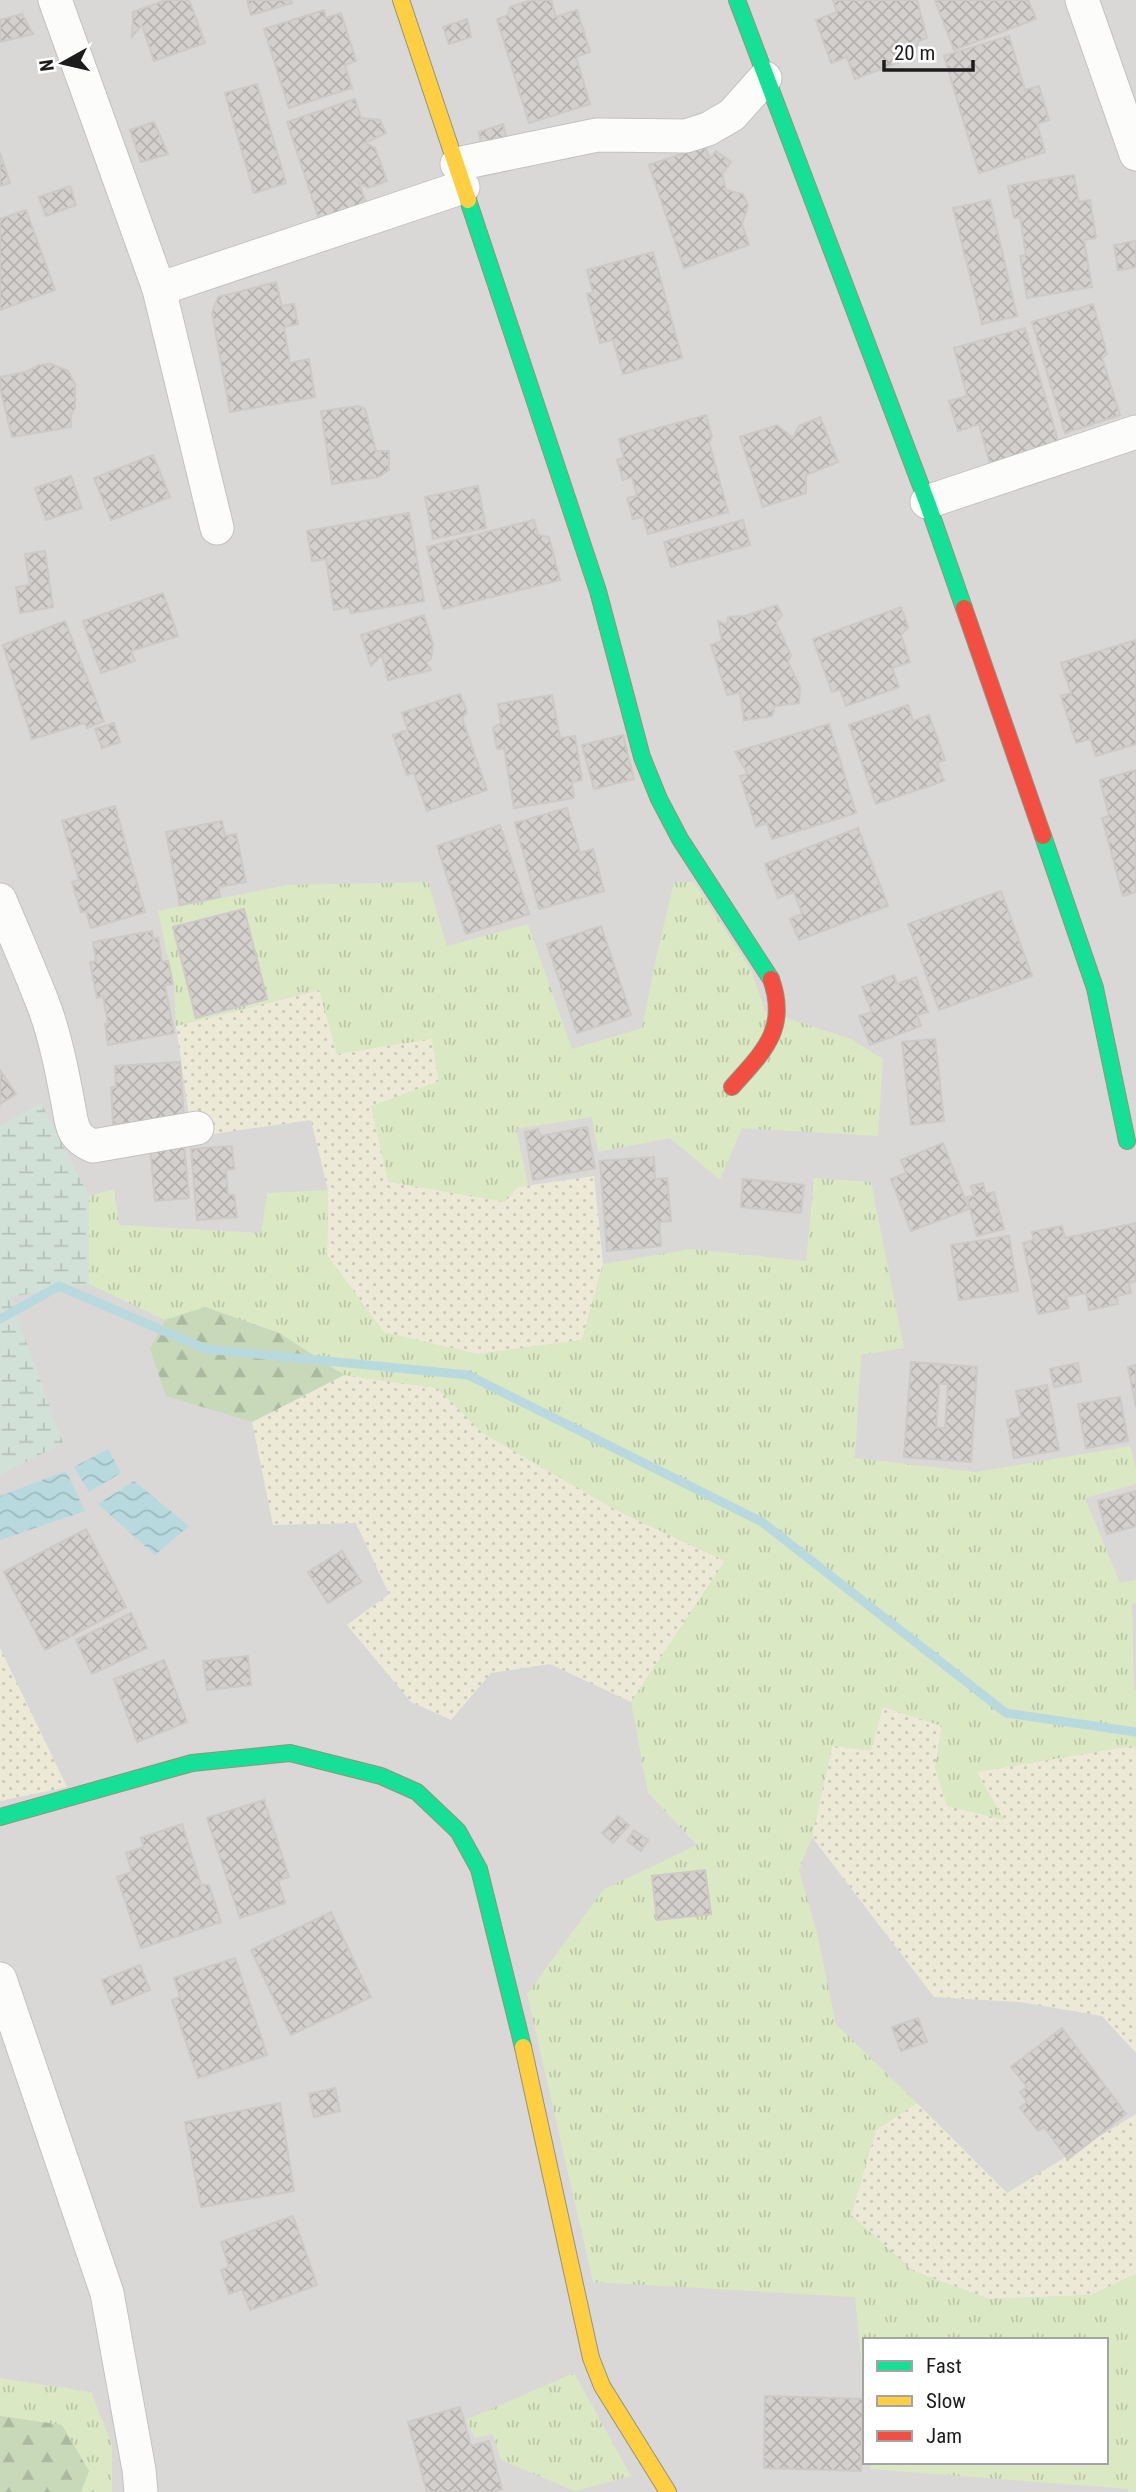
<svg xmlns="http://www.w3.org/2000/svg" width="1136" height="2492" font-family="'Roboto Condensed',sans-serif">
	<defs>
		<pattern id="farmland-dots" width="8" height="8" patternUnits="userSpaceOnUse" patternTransform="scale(1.75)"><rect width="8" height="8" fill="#ecead7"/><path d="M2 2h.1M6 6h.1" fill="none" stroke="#cac8b8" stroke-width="1.8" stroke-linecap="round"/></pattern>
		<pattern id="grass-tufts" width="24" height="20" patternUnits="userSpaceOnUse" patternTransform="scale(1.75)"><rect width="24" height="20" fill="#dae8c3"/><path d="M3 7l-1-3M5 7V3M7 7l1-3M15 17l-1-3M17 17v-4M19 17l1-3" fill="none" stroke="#bac6a7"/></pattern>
		<pattern id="forest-firs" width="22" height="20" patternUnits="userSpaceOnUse" patternTransform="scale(1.75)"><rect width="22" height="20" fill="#c8d9ba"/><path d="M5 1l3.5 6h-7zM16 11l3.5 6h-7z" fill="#abba9f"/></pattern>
		<pattern id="wetland-marsh" width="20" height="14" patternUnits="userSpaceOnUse" patternTransform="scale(1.75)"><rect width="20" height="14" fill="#d2e1d7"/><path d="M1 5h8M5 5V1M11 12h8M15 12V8" fill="none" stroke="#b4c0b8"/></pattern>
		<pattern id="water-waves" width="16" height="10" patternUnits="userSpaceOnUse" patternTransform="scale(1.75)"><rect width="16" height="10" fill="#b8dade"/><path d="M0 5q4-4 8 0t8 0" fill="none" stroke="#9ebabe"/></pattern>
		<pattern id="building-cross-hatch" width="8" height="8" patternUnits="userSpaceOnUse" patternTransform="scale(1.75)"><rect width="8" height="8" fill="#d3d0cd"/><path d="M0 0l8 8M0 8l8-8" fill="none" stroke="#b5b2af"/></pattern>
	</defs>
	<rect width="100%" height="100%" fill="#eae8e5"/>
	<path fill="#d9d8d6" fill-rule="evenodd" d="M 0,0 L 1136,0 L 1136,2492 L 0,2492 ZM 865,2340 L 1106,2340 L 1106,2462 L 865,2462 Z"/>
	<g fill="url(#farmland-dots)">
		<polygon points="320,990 337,1054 432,1038 439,1081 518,1187 594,1176 603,1264 582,1340 478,1354 384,1333 327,1255 328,1190 311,1120 192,1137 176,1026"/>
		<polygon points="344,1375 437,1388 483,1433 618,1511 725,1561 631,1702 550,1664 491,1673 451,1720 411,1702 347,1625 389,1594 356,1523 273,1525 252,1422"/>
		<polygon points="0,1648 67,1787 0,1801"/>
		<polygon points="883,1707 942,1726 935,1768 1003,1820 976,1772 1131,1746 1136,1750 1136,2053 1102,2016 1020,2002 934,1997 812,1837 832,1746"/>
		<polygon points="917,2103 1007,2193 1136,2114 1136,2274 1091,2295 989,2299 913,2271 851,2215 876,2130"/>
	</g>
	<g fill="url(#grass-tufts)">
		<polygon points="428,882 447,946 528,924 572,1049 642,1028 656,958 674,882 694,882 751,970 765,1011 851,1039 883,1059 878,1136 742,1128 720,1180 670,1138 598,1152 592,1117 516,1129 528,1185 518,1187 505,1202 388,1182 371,1106 439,1081 432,1039 337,1054 319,990 176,1026 174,986 158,911 287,885"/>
		<polygon points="814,1178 871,1182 904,1348 861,1355 855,1458 976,1472 1130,1446 1136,1468 1136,1484 1085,1498 1120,1583 1136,1580 1136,1603 1132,1604 1134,1688 1136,1690 1136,1750 1131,1746 977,1772 1004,1820 947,1806 935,1768 942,1726 883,1707 871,1751 832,1746 812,1837 799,1870 817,1933 836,2024 917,2103 876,2130 851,2215 913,2271 989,2299 1091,2295 1136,2274 1136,2492 1128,2492 1128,2489 871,2469 870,2462 1106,2462 1106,2340 865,2340 865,2402 855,2297 593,2282 527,1994 604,1889 697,1845 648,1793 631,1702 725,1561 618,1511 483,1433 437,1388 344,1375 279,1333 205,1307 165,1320 89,1284 82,1198 114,1189 119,1225 261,1233 267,1193 328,1190 327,1255 384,1332 478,1354 582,1340 603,1264 691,1249 806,1261"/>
		<polygon points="574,2373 631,2476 575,2491 501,2460 493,2434 475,2438 466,2420"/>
		<polygon points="0,2378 91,2392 112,2444 112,2492 81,2492 88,2471 62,2425 0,2416"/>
	</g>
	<g fill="url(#forest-firs)">
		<polygon points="205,1307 279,1333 344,1375 252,1422 166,1396 150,1349 165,1320"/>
		<polygon points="0,2416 62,2425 89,2471 81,2492 0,2492"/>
	</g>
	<polygon fill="url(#wetland-marsh)" points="41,1103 89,1196 89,1284 10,1297 63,1443 0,1475 0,1126"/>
	<g fill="url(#water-waves)">
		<polygon points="108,1449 121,1473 89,1492 74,1467"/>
		<polygon points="66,1471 85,1511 0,1540 0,1496"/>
		<polygon points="134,1481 189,1526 155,1555 98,1504"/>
	</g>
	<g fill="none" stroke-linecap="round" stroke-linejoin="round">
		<polyline stroke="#b8dade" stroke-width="9" points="0,1319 59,1286 206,1349 468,1375 762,1522 1006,1713 1136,1732"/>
	</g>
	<g fill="url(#building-cross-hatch)" stroke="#cdc9c6" stroke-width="2" fill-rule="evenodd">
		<polygon points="166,0 189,0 205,43 154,61 142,25 132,37 133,12"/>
		<polygon points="247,0 291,0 292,3 251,15"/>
		<polygon points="532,0 551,0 556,17 577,10 590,52 576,57 590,104 529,123 497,19 508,15 510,7"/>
		<polygon points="833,0 917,0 927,38 918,41 914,57 855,79 847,57 831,63 816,20 837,12"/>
		<polygon points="935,0 1028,0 1036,19 954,50"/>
		<polygon points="324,10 326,18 341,13 356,61 345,65 352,88 289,108 264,29"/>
		<polygon points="22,14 33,34 0,42 0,20"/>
		<polygon points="467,19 471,37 449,44 443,27"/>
		<polygon points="1009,36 1025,90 1039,86 1049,120 1037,124 1045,152 979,173 944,56"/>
		<polygon points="257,84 286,183 254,193 225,93"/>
		<polygon points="355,99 361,118 380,120 386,133 365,143 375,148 387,181 368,188 359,183 366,203 319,219 287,122"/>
		<polygon points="154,122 168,154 141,162 130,130"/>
		<polygon points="503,124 508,144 482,152 479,132"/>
		<polygon points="705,146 710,159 716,151 731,162 722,174 726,190 743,194 748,205 742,224 749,245 684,268 649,165"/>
		<polygon points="0,153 10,183 0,186"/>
		<polygon points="1074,175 1079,202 1090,200 1096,238 1084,240 1092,287 1027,298 1020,256 1026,255 1020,217 1014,218 1008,186"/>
		<polygon points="70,186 76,205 46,216 39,197"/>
		<polygon points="990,200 1017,316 982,324 953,208"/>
		<polygon points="26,210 55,290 0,310 0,219"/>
		<polygon points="1136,241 1136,267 1118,270 1114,245"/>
		<polygon points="653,252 682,358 623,374 613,340 600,343 587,294 593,292 587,270"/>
		<polygon points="276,282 282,306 294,304 298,324 284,327 290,363 309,359 315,397 230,412 212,313 218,297"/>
		<polygon points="1093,304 1107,354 1102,358 1120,415 1065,433 1032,322"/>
		<polygon points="1025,328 1059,444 990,464 979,424 958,431 949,401 967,396 954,348"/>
		<polygon points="51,364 68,371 75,384 75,408 71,415 71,427 12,437 0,388 0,377 26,372 39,365"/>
		<polygon points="358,406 365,409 376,451 389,451 389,470 378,477 332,484 321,411"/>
		<polygon points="706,415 712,437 709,442 728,512 648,534 643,517 633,519 627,498 637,496 632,477 623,480 617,460 624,458 619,439"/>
		<polygon points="820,417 838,462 806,475 806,493 763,507 740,437 777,425 793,438 799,426"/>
		<polygon points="153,455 170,497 111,520 94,478"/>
		<polygon points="71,476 82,508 46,520 35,488"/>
		<polygon points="478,486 486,528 433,539 425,497"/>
		<polygon points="409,513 424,601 351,613 349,607 334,610 326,559 312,561 307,531"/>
		<polygon points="534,520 538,535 549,537 560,580 443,609 427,547"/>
		<polygon points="743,520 750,545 671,567 664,542"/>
		<polygon points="45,551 53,607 20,613 16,587 30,585 25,554"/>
		<polygon points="163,593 178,636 131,651 135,661 101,673 83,621"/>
		<polygon points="777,605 782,615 776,623 791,655 788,662 800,687 799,703 775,706 772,716 744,720 740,693 727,695 711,645 722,641 718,621 727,625 728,617 745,616"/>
		<polygon points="901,607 908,627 901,635 910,662 892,668 899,687 846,706 840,689 832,692 813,639"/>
		<polygon points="424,615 433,644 431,659 426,662 431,670 388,680 382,655 371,666 361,635"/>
		<polygon points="65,621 104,721 87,728 85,723 32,739 3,645"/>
		<polygon points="1136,640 1136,744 1096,756 1090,739 1076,743 1061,696 1071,693 1061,663"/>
		<polygon points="460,694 467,712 462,718 487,790 427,811 414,773 407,775 393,735 408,730 402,713"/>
		<polygon points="552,695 560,738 575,736 582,780 572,782 574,798 514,808 504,748 497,749 493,728 501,723 498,704"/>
		<polygon points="908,705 913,721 929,715 945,760 937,762 944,781 876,804 849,725"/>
		<polygon points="114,723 120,742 102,748 95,729"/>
		<polygon points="829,724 856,813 772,839 767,823 756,827 740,776 748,774 735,752"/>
		<polygon points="623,735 634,779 594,789 582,745"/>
		<polygon points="1136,770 1136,892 1123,896 1102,818 1109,816 1100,780"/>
		<polygon points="115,806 145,912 91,928 86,911 81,912 72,882 79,880 62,821"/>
		<polygon points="567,808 580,853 593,849 604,891 539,909 515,823"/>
		<polygon points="222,821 225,836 236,834 246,882 218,887 220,897 180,905 166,832"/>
		<polygon points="500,825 529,914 466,934 437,846"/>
		<polygon points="858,828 888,906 799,940 790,919 802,914 794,892 778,898 765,864"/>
		<polygon points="1001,891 1032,976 939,1010 908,924"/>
		<polygon points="244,909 267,999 196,1018 173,927"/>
		<polygon points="601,926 631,1015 577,1033 547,944"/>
		<polygon points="152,931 153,939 158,938 162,962 168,961 173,984 165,985 174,1033 108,1045 105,1024 108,1024 103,996 97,998 90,962 96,961 93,942"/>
		<polygon points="894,975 897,984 916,977 928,1012 917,1015 921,1026 870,1045 859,1016 872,1012 862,987"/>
		<polygon points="935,1039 944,1121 911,1125 902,1042"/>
		<polygon points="180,1062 184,1119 113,1124 111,1087 116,1087 115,1066"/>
		<polygon points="0,1070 16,1094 0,1104"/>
		<polygon points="587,1127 595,1168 533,1180 525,1132 538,1129 541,1136"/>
		<polygon points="943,1143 969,1209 911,1231 891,1179 906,1173 901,1160"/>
		<polygon points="184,1144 189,1198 155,1201 150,1147"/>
		<polygon points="232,1146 234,1169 226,1170 228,1195 234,1195 237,1217 197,1220 191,1149"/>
		<polygon points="654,1157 655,1179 667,1178 671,1221 659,1222 661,1246 607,1251 600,1161"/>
		<polygon points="743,1179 804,1185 801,1213 741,1207"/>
		<polygon points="983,1183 986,1194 994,1192 1004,1229 977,1236 967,1197 974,1196 971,1186"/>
		<polygon points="1136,1223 1136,1281 1129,1283 1131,1293 1117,1296 1118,1304 1089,1310 1086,1293 1066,1297 1069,1308 1038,1314 1023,1243 1034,1240 1032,1232 1062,1226 1065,1238"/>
		<polygon points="1009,1236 1018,1291 959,1300 951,1245"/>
		<path d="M 911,1362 L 977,1367 L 971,1462 L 904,1457 ZM 939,1384 L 948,1384 L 945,1428 L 936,1428 Z"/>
		<polygon points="1078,1363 1081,1382 1054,1387 1050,1369"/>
		<polygon points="1136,1365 1136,1407 1128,1367"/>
		<polygon points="1047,1385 1059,1450 1014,1458 1007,1420 1021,1417 1016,1391"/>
		<polygon points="1120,1397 1128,1441 1086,1448 1078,1404"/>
		<polygon points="1136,1491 1136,1526 1107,1534 1098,1501"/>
		<polygon points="86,1529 126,1607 45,1650 4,1572"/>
		<polygon points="342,1551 361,1582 328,1603 308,1572"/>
		<polygon points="131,1613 147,1648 92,1674 76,1640"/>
		<polygon points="248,1656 251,1685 207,1690 203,1661"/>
		<polygon points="164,1660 187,1722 137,1742 114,1679"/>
		<polygon points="264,1800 289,1877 278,1880 285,1903 240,1918 207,1818"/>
		<polygon points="618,1816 629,1825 613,1843 602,1833"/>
		<polygon points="182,1824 201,1885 209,1885 221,1922 141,1948 117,1877 132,1872 126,1853 144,1847 141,1838"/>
		<polygon points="634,1830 648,1840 641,1851 627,1841"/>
		<polygon points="705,1870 711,1914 657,1920 652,1876"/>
		<polygon points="331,1912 371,1997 291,2035 251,1950"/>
		<polygon points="235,1958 267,2055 198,2078 172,2000 180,1997 174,1978"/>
		<polygon points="140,1965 150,1990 112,2005 102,1980"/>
		<polygon points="918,2018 927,2042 901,2051 892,2027"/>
		<polygon points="1062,2028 1126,2114 1068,2159 1044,2127 1038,2131 1020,2108 1027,2102 1020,2092 1027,2087 1011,2067"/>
		<polygon points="335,2088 340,2111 314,2117 309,2094"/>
		<polygon points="280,2103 294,2191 201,2207 185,2122"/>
		<polygon points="293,2216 317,2285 250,2310 242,2289 229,2294 221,2270 229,2267 221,2242"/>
		<polygon points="765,2396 863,2399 861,2471 764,2468"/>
		<polygon points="460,2407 471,2446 489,2441 502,2489 492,2492 427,2492 408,2422"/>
	</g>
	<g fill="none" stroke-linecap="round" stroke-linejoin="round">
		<g stroke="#c3c2c1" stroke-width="35">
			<g id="street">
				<polyline points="55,0 159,289 217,528"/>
				<polyline points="1082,0 1136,154"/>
				<polyline points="457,164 597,135 686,136 708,129 732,115 765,78"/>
				<polyline points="159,289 463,187"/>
				<polyline points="927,502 1136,432"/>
				<path d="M 0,900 C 15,936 31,972 45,1009 C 56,1040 62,1071 68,1103 C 72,1124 71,1137 93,1146 L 197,1128"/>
				<polyline points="0,1979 107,2293 139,2470 141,2492"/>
			</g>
		</g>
		<g stroke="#94937d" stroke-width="18">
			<g id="fast">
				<polyline points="737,0 927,502 964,608"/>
				<polyline points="468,200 598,591 642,757 659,799 680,839 771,979"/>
				<polyline points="1043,836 1095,988 1127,1141"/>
				<polyline points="0,1817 192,1763 290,1753 381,1776 417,1792 458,1831 479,1869 523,2047"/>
			</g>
		</g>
		<g stroke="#94937d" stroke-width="18">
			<g id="slow">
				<polyline points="401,0 468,200"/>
				<polyline points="523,2047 591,2358 602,2386 668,2492"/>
			</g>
		</g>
		<g stroke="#94937d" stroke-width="18">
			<g id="jam">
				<polyline points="964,608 1043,836"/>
				<path d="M 732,1087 C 763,1052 789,1029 771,979"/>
			</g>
		</g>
		<use href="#street" stroke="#fcfcfb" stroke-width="33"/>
		<use href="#fast" stroke="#16e098" stroke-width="16"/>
		<use href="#slow" stroke="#ffcf43" stroke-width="16"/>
		<use href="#jam" stroke="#f24e42" stroke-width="16"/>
	</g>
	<rect x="863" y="2338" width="245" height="126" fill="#ffffff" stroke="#a4a4a4" stroke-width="2"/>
	<rect x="877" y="2361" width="35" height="10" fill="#16e098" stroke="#a4a4a4" stroke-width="2"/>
	<text x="926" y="2373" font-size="21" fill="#1c1c1c">Fast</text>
	<rect x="877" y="2396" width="35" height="10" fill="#ffcf43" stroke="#a4a4a4" stroke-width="2"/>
	<text x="926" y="2408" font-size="21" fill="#1c1c1c">Slow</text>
	<rect x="877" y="2431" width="35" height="10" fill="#f24e42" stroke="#a4a4a4" stroke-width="2"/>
	<text x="926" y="2443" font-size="21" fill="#1c1c1c">Jam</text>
	<g transform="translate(63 63) rotate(262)" stroke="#ffffff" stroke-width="5" paint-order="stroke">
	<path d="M0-5L12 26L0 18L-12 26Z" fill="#1c1c1c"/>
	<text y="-10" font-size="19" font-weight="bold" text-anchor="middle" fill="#1c1c1c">N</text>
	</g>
	<path d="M884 60v10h89v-10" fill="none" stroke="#1c1c1c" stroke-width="3.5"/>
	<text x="894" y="60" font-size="21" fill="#1c1c1c" stroke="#ffffff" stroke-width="5" paint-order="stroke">20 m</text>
</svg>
